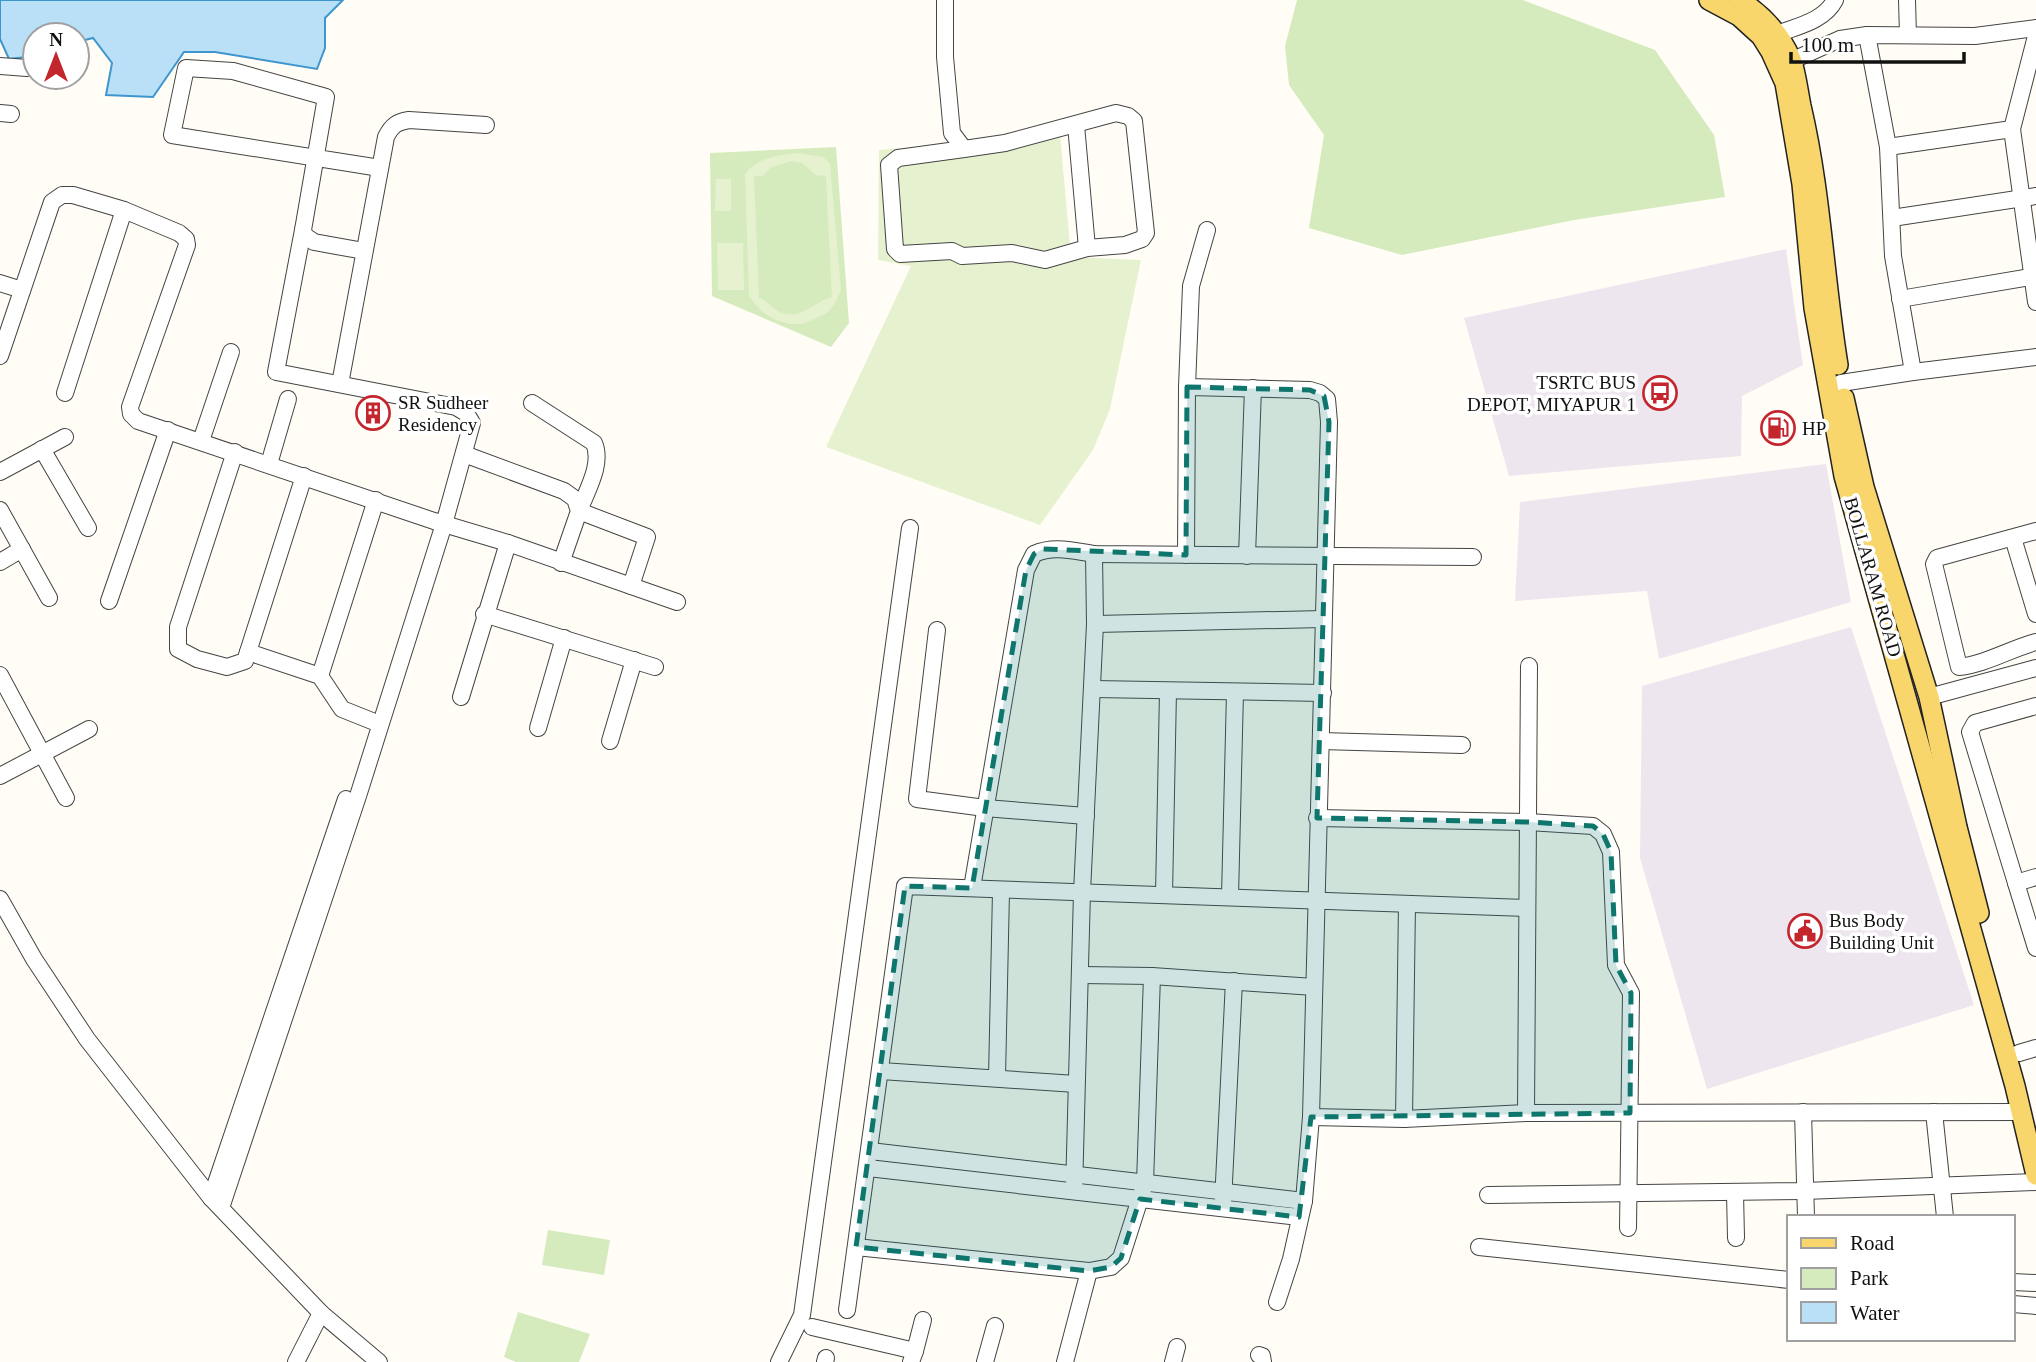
<svg xmlns="http://www.w3.org/2000/svg" width="2036" height="1362" font-family="'Times New Roman',serif">
	<rect width="100%" height="100%" fill="#fffdf5"/>
	<g fill="#eee6ef">
		<polygon points="1786,249 1803,365 1742,396 1741,456 1509,476 1464,318"/>
		<polygon points="1826,464 1851,602 1659,659 1647,591 1515,601 1520,502"/>
		<polygon points="1851,627 1974,1005 1707,1089 1640,858 1642,686"/>
	</g>
	<g fill="#d5ebbd">
		<polygon points="1297,0 1523,0 1655,50 1714,135 1725,197 1574,220 1402,255 1309,228 1324,135 1289,85 1285,46"/>
		<polygon points="836,147 849,323 831,347 712,296 710,153"/>
		<polygon points="548,1230 610,1240 604,1275 542,1265"/>
		<polygon points="518,1312 590,1334 579,1362 516,1362 504,1357"/>
	</g>
	<g fill="#e6f2cf" fill-rule="evenodd">
		<polygon points="1060,134 1071,257 1141,260 1110,409 1093,450 1040,525 826,447 911,266 878,260 879,150"/>
		<path d="M 799,153 L 823,157 L 830,164 L 841,290 L 835,303 L 827,313 L 803,324 L 789,324 L 776,320 L 764,313 L 757,306 L 749,296 L 745,174 C 758,157 779,155 799,153 ZM 791,161 L 802,163 L 816,175 L 826,176 L 832,297 C 815,301 799,323 778,311 C 770,307 767,300 759,298 L 754,176 L 763,176 L 770,168 Z"/>
		<polygon points="716,179 731,179 731,211 715,211"/>
		<polygon points="717,243 743,243 744,290 718,290"/>
	</g>
	<polygon fill="#b9e0f7" stroke="#3f96cf" stroke-width="2" points="0,0 343,0 325,18 325,48 317,69 215,52 184,52 153,97 106,95 112,63 93,38 77,42 77,35 35,35 35,56 9,59 0,39"/>
	<g fill="none" stroke-linecap="round" stroke-linejoin="round">
		<g stroke="#444" stroke-width="18">
			<g id="minor">
				<polyline points="945,0 945,57 952,133 964,149 898,158 889,165 895,249 900,254 952,251 962,256 1012,253 1045,260 1087,248 1125,245 1142,239 1146,233 1134,121 1128,116 1116,113 1005,143 964,149"/>
				<polyline points="1907,0 1908,35"/>
				<path d="M 1777,34 C 1798,26 1824,21 1835,0"/>
				<polyline points="1867,35 1888,147"/>
				<polyline points="2036,36 2012,129 2036,302"/>
				<polyline points="1791,61 1840,39 1867,35 1975,36 2036,28"/>
				<polyline points="0,66 27,68"/>
				<polyline points="0,113 11,114"/>
				<polyline points="1076,125 1087,248"/>
				<polyline points="2012,129 1888,147 1893,256 1913,372 2036,357"/>
				<polyline points="1892,218 2036,196"/>
				<polyline points="364,251 314,242 305,236 303,230 326,97 233,71 186,68 172,135 380,168"/>
				<polyline points="0,283 22,290"/>
				<polyline points="1900,299 2036,276"/>
				<polyline points="0,356 52,202 62,195 73,195 124,210 179,233 186,239 187,245 130,407 131,414 138,421 434,521 508,543 677,602"/>
				<polyline points="1841,383 1913,372"/>
				<path d="M 340,384 L 386,137 C 392,125 397,122 409,120 L 486,125"/>
				<polyline points="1187,387 1310,390 1320,393 1327,399 1329,422 1311,1117 1304,1201 1291,1259 1277,1302"/>
				<polyline points="65,393 124,210"/>
				<path d="M 532,403 L 594,443 C 603,464 587,490 579,511 L 647,537 L 631,586"/>
				<polyline points="201,441 231,352"/>
				<polyline points="42,449 88,528"/>
				<polyline points="235,452 178,627 178,649 197,659 227,667 245,661 248,652"/>
				<polyline points="464,454 564,491 575,499 579,511 561,563"/>
				<polyline points="269,464 288,399"/>
				<polyline points="0,472 65,437"/>
				<polyline points="304,476 248,652 320,676 342,709 372,721"/>
				<polyline points="0,510 49,598"/>
				<path d="M 2036,531 L 1937,558 L 1934,564 L 1959,667 C 1986,664 2010,649 2036,642"/>
				<polyline points="2013,538 2036,614"/>
				<polyline points="1186,555 1187,387 1191,286 1207,230"/>
				<polyline points="1247,556 1253,388"/>
				<polyline points="0,562 22,549"/>
				<polyline points="109,601 168,430"/>
				<polyline points="484,614 655,667"/>
				<polyline points="1095,624 1323,619"/>
				<polyline points="937,630 917,799 985,808 1086,816"/>
				<polyline points="0,675 66,798"/>
				<polyline points="320,676 376,500"/>
				<polyline points="1093,689 1323,693"/>
				<polyline points="461,697 508,543"/>
				<polyline points="1929,697 2036,668"/>
				<polyline points="2036,706 1975,723 1970,732 2016,883 2036,877"/>
				<polyline points="538,728 564,638"/>
				<polyline points="610,741 634,660"/>
				<polyline points="1321,741 1462,745"/>
				<polyline points="0,776 89,729"/>
				<polyline points="1317,818 1528,822 1593,826 1603,834 1611,852 1616,965 1631,993 1628,1228"/>
				<polyline points="2016,883 2036,948"/>
				<path d="M 972,888 L 1026,570 L 1034,554 C 1054,545 1073,551 1094,554 L 1473,557"/>
				<polyline points="1164,895 1168,691"/>
				<polyline points="1230,897 1235,692"/>
				<polyline points="0,899 34,959 87,1039 211,1198 321,1313 379,1362"/>
				<polyline points="1081,975 1152,976 1314,987"/>
				<polyline points="2019,1053 2036,1048"/>
				<polyline points="881,1071 1076,1084"/>
				<polyline points="997,1078 1001,891"/>
				<polyline points="1803,1112 1806,1217"/>
				<polyline points="1934,1112 1945,1217"/>
				<polyline points="1526,1113 1529,666"/>
				<polyline points="1311,1117 1404,1119 1526,1113 2022,1112"/>
				<polyline points="1404,1119 1407,904"/>
				<polyline points="870,1151 1304,1201"/>
				<polyline points="868,1168 1299,1217"/>
				<polyline points="1074,1191 1082,892 1095,624 1094,554"/>
				<polyline points="1735,1193 1736,1238"/>
				<polyline points="1488,1195 1805,1191 2036,1182"/>
				<polyline points="211,1198 346,799"/>
				<polyline points="1223,1202 1234,981"/>
				<polyline points="221,1208 358,796 444,524 472,423 466,413 456,407 276,372 303,230"/>
				<polyline points="856,1247 1089,1271 1111,1267 1121,1258 1145,1183 1152,976"/>
				<polyline points="1479,1247 1789,1280"/>
				<polyline points="2013,1282 2036,1283"/>
				<polyline points="2013,1304 2036,1306"/>
				<polyline points="847,1310 905,886 1527,908"/>
				<polyline points="812,1327 915,1351 911,1362"/>
				<polyline points="915,1351 923,1320"/>
				<polyline points="1259,1355 1262,1356 1263,1362"/>
				<polyline points="296,1362 321,1313"/>
				<polyline points="779,1362 802,1315 910,528"/>
				<polyline points="825,1362 826,1358"/>
				<polyline points="985,1362 995,1326"/>
				<polyline points="1065,1362 1089,1271"/>
				<polyline points="1173,1362 1177,1347"/>
			</g>
		</g>
		<g stroke="#222" stroke-width="22">
			<g id="major">
				<polyline points="1709,0 1739,16 1761,36 1771,52 1785,83 1802,184 1814,308 1844,476 2015,1086 2036,1175"/>
				<path d="M 1739,0 C 1762,14 1780,34 1791,59 C 1796,73 1798,91 1801,106 C 1821,191 1824,279 1838,365"/>
				<polyline points="1844,398 1864,487 1929,697 1957,827 1979,913"/>
			</g>
		</g>
		<use href="#minor" stroke="#fff" stroke-width="16"/>
		<use href="#major" stroke="#f9d66b" stroke-width="19"/>
	</g>
	<path fill="#0f766e" fill-opacity="0.2" stroke="#0f766e" stroke-width="5" stroke-dasharray="14 9" stroke-linejoin="round" d="M 1187,387 L 1310,390 L 1324,396 L 1329,422 L 1317,818 L 1528,822 L 1593,826 L 1603,834 L 1611,852 L 1616,965 L 1631,993 L 1630,1113 L 1311,1117 L 1299,1217 L 1140,1199 L 1121,1258 L 1111,1267 L 1089,1271 L 856,1247 L 905,886 L 972,888 L 1026,570 L 1034,554 L 1043,549 L 1186,555 Z"/>
	<defs>
		<g id="bus-ring" transform="scale(1.75)"><circle r="9.5" fill="#fff" stroke="#c4262e" stroke-width="1.5"/><path d="M-5-6H5V4H4V6H2V4H-2V6H-4V4H-5ZM-3.5-4V0h7V-4ZM-3.5 1.2v1.5H-2V1.2ZM2 1.2v1.5H3.5V1.2Z" fill="#c4262e"/></g>
		<g id="building-ring" transform="scale(1.75)"><circle r="9.5" fill="#fff" stroke="#c4262e" stroke-width="1.5"/><path d="M-4-6H4V6H1V3H-1V6H-4ZM-2.5-4.3h1.7v1.8h-1.7ZM.8-4.3h1.7v1.8H.8ZM-2.5-1h1.7V.8h-1.7ZM.8-1h1.7V.8H.8Z" fill="#c4262e"/></g>
		<g id="fuel-ring" transform="scale(1.75)"><circle r="9.5" fill="#fff" stroke="#c4262e" stroke-width="1.5"/><path d="M-5.5-6h7V0h2V4h1.3V-2.5L3-4.5l.8-.8L6-3V5H2.5V1h-1V6h-7ZM-4.2-4.7v3.2H.2V-4.7Z" fill="#c4262e"/></g>
		<g id="civic-ring" transform="scale(1.75)"><circle r="9.5" fill="#fff" stroke="#c4262e" stroke-width="1.5"/><path d="M-.6-6.5H3V-4.5H.6V-3L4-1V1h2V6H-6V1h2V-1L-.6-3ZM-1.2 2.5V6h2.4V2.5Z" fill="#c4262e"/></g>
	</defs>
	<g fill-rule="evenodd">
		<use href="#bus-ring" x="1660" y="393"/>
		<use href="#building-ring" x="373" y="413"/>
		<use href="#fuel-ring" x="1778" y="428"/>
		<use href="#civic-ring" x="1805" y="931"/>
	</g>
	<g text-anchor="middle" dominant-baseline="central" stroke-width="7" stroke-linejoin="round" paint-order="stroke">
		<g font-size="19" fill="#111" stroke="#fff" text-anchor="start">
			<text x="1636" y="382" text-anchor="end">TSRTC BUS<tspan x="1636" dy="22">DEPOT, MIYAPUR 1</tspan></text>
			<text x="398" y="402">SR Sudheer<tspan x="398" dy="22">Residency</tspan></text>
			<text x="1802" y="428">HP</text>
			<text x="1829" y="920">Bus Body<tspan x="1829" dy="22">Building Unit</tspan></text>
		</g>
		<g font-size="19" fill="#111" stroke="#fff">
			<text transform="translate(1873 577) rotate(74)">BOLLARAM ROAD</text>
		</g>
	</g>
	<rect x="1787" y="1215" width="228" height="126" fill="#ffffff" stroke="#a0a0a0" stroke-width="2"/>
	<rect x="1801" y="1238" width="35" height="10" fill="#f9d66b" stroke="#a0a0a0" stroke-width="2"/>
	<text x="1850" y="1250" font-size="21" fill="#111111">Road</text>
	<rect x="1801" y="1268" width="35" height="21" fill="#d5ebbd" stroke="#a0a0a0" stroke-width="2"/>
	<text x="1850" y="1285" font-size="21" fill="#111111">Park</text>
	<rect x="1801" y="1302" width="35" height="21" fill="#b9e0f7" stroke="#a0a0a0" stroke-width="2"/>
	<text x="1850" y="1320" font-size="21" fill="#111111">Water</text>
	<g transform="translate(56 56)"><circle r="33" fill="#ffffff" stroke="#a0a0a0" stroke-width="2"/>
	<path d="M0-5L12 26L0 18L-12 26Z" fill="#c4262e"/>
	<text y="-10" font-size="19" font-weight="bold" text-anchor="middle" fill="#111111">N</text>
	</g>
	<path d="M1791 52v10h173v-10" fill="none" stroke="#111111" stroke-width="3.5"/>
	<text x="1801" y="52" font-size="21" fill="#111111" stroke="#ffffff" stroke-width="5" paint-order="stroke">100 m</text>
</svg>
